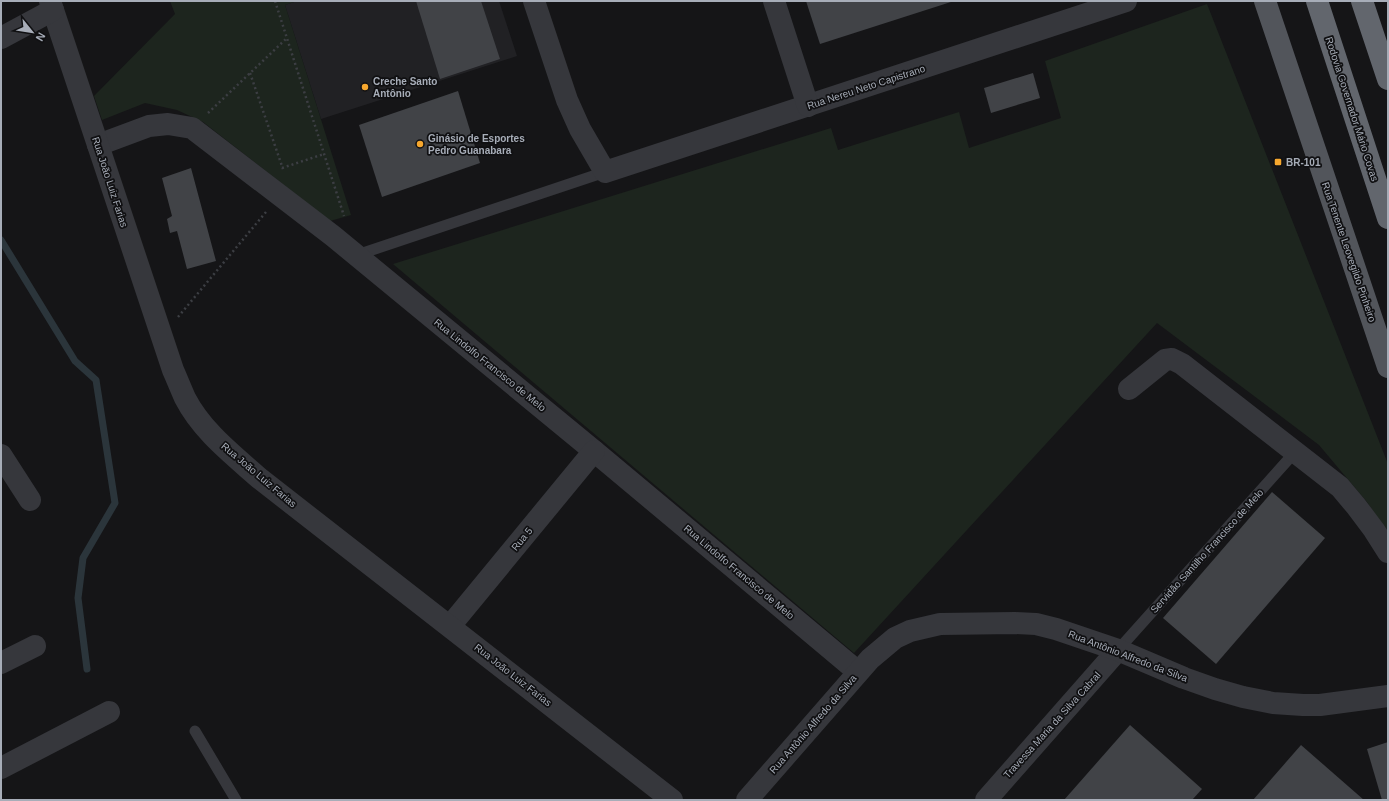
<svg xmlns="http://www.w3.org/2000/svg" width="1389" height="801" font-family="Helvetica,sans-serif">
	<rect width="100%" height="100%" fill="#151517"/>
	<polygon fill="#212124" points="297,1 499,1 517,56 321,119 285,5"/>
	<g fill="#1d251e">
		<polygon points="170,1 297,1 285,5 351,215 330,221 203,122 177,110 145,103 102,120 94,96 175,14"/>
		<polygon points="1207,4 1388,464 1388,534 1367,502 1319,445 1157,323 854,653 393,264 831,128 838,150 959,112 969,148 1061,118 1045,61"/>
	</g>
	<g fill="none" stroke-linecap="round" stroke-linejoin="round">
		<polyline stroke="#2b353b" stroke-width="7" points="1,240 75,361 96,380 115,503 83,558 78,598 87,669"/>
	</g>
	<g fill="#414347">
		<polygon points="416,1 481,1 500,59 440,79"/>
		<polygon points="806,1 954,1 820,44"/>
		<polygon points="1033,73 1040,98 991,113 984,88"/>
		<polygon points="458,91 480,163 382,197 359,125"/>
		<polygon points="191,168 216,261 187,269 177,231 170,233 167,219 172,216 162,178"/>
		<polygon points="1272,492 1325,538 1216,664 1163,618"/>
		<polygon points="1130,725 1202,789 1192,800 1064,800"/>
		<polygon points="1388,742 1388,800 1382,800 1367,749"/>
		<polygon points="1301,745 1364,800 1253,800"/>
	</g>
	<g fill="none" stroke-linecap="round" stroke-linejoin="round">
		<g stroke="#3c3e43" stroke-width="2.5" stroke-dasharray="2 3" stroke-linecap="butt">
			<polyline points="275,1 344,216"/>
			<polyline points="250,73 283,169"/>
			<polyline points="208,113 287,38"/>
			<polyline points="282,168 324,154"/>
			<polyline points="178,317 266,212"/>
		</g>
		<g stroke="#36373c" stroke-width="11">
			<polyline points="357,255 605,172"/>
			<polyline points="1118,650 1295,452"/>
			<polyline points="195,731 236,800"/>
		</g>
		<g stroke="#36373c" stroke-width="22">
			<polyline points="534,1 567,100 580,129 605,172 1126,1"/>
			<polyline points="774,1 808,106"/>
			<polyline points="98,145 149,126 168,124 192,128 333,236 594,451 857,671"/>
			<polyline points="1129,389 1165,360 1172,359 1182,364 1340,487 1356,506 1374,530 1388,552"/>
			<polyline points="1,455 30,500"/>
			<polyline points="450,626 594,451"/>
			<polyline points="1,663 35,646"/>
			<polyline points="1,768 109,712"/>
			<polyline points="986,800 1118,650"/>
		</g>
		<g stroke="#36373c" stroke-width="22">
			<path d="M 50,1 L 173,370 C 177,379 181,389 185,398 C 202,431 232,454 259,478 L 672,800"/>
			<polyline points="1,38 53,10"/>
			<polyline points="747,800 870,659 895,638 910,631 940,624 1015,623 1036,624 1056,629 1118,650 1184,678 1215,689 1243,697 1273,703 1303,705 1320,705 1388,696"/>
		</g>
		<polyline stroke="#52555b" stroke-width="22" points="1265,1 1388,367"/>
		<g stroke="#62666d" stroke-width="22">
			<polyline points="1317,1 1388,218"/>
			<polyline points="1362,1 1388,79"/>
		</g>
	</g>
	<g fill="#f6a72e" stroke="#101012" stroke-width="1.5">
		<circle cx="365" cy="87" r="4"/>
		<circle cx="420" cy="144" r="4"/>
		<rect x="1274" y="158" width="8" height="8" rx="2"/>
	</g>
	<g text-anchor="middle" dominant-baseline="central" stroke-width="3.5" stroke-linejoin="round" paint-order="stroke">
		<g font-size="10" font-weight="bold" fill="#a7adb8" stroke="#101012" text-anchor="start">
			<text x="373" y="81">Creche Santo<tspan x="373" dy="12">Antônio</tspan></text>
			<text x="428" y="138">Ginásio de Esportes<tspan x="428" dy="12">Pedro Guanabara</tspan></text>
			<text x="1286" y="162">BR-101</text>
		</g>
		<g font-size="10" fill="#a7adb8" stroke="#101012">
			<text transform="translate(866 87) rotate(-18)">Rua Nereu Neto Capistrano</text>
			<text transform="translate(1352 109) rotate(72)">Rodovia Governador Mário Covas</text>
			<text transform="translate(110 182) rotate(72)">Rua João Luiz Farias</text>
			<text transform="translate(1349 252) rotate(71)">Rua Tenente Leovegildo Pinheiro</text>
			<text transform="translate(490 365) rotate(39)">Rua Lindolfo Francisco de Melo</text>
			<text transform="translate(259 475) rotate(40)">Rua João Luiz Farias</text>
			<text transform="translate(522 539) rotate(-51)">Rua 5</text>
			<text transform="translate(1207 551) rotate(-48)">Servidão Santilho Francisco de Melo</text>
			<text transform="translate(739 572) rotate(40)">Rua Lindolfo Francisco de Melo</text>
			<text transform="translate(1128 656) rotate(21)">Rua Antônio Alfredo da Silva</text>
			<text transform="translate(513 675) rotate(38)">Rua João Luiz Farias</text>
			<text transform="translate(813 724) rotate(-49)">Rua Antônio Alfredo da Silva</text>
			<text transform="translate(1052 725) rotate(-48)">Travessa Maria da Silva Cabral</text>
		</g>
	</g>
	<rect width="1389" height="801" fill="none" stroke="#a7adb8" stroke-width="4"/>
	<g transform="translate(32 32) rotate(120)" stroke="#101012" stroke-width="3" paint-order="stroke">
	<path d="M0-3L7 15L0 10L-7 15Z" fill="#a7adb8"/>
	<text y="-6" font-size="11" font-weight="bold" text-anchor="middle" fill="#a7adb8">N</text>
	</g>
</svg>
